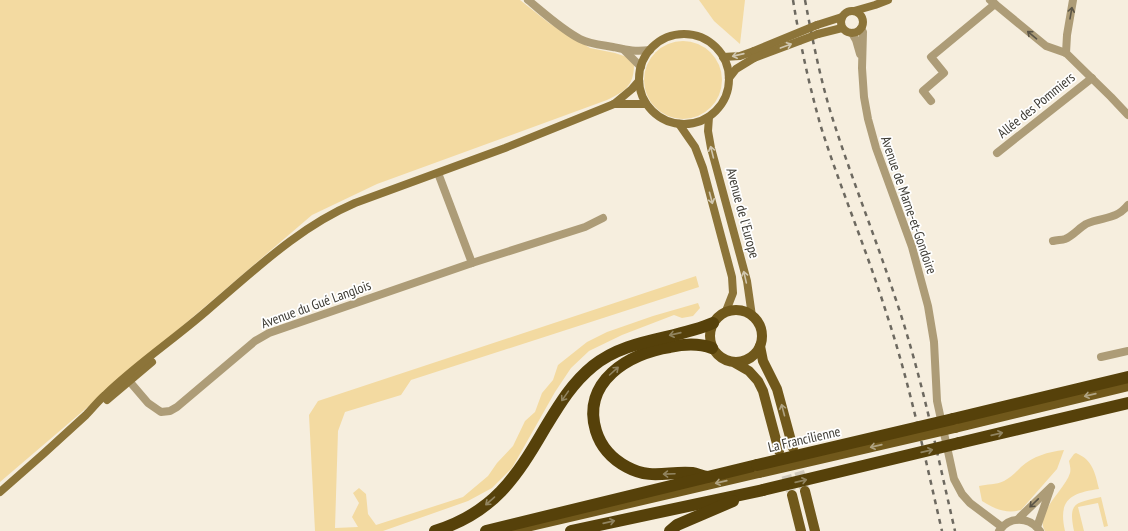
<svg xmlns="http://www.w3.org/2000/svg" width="1128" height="531" font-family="'PT Sans Narrow',sans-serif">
	<rect width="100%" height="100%" fill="#f6eede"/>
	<g fill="#f3daa1">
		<path d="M 0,0 L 520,0 L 549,23 L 590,48 L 615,53 L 627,57 L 634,65 C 634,86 624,92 607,100 L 377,184 L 312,215 L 0,482 Z"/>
		<polygon points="699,0 745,0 740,44 714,21"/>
		<circle cx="683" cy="80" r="39"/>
		<polygon points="696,276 699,287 411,380 401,395 345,412 338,431 335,528 358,527 352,517 359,503 353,493 359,488 366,494 368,514 376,525 463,497 488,476 497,463 513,446 525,421 535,412 542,393 553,380 558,365 587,342 607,332 653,316 698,303 700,308 693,316 682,318 674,315 622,335 589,351 571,368 555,392 512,468 492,488 468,501 383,531 315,531 309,415 318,401"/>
		<path d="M 1064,450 L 1057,469 L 1021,510 C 1007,514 994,509 982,501 L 979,486 C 987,484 996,485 1004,481 C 1010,478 1016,472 1021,467 C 1033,456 1048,452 1064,450 Z"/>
		<path d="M 1076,453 C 1093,460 1095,473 1099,489 C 1070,493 1058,500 1065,531 L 1045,531 C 1034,513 1065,490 1070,473 C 1071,469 1070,466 1069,461 L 1074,454 Z"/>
		<path d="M 1101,497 L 1108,526 L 1104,527 L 1098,503 L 1078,507 L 1084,531 L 1074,531 C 1068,502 1075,503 1101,497 Z"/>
	</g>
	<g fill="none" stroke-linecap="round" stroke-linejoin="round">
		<g stroke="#d1cabc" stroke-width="10" stroke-dasharray="10 5" stroke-linecap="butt">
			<polyline points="795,457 804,488"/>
			<polyline points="782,461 791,491"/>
		</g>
		<g stroke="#ad9c77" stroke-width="8">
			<path d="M 528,0 C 544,13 561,29 580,39 C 590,44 602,45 613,47 C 627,50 635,52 650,50"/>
			<polyline points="990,0 1046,46 1066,53 1111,97 1128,115"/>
			<polyline points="861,28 863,32 862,68 864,97 868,119 876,148 912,247 928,306 934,342 937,401 954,479 962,494 970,503 1002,527"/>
			<polyline points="852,33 856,40 860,54"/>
			<polyline points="624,50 641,67"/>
			<polyline points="1066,53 1067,35 1073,0"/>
			<polyline points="931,101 923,91 944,73 931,57 995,4"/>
			<polyline points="997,153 1092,78"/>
			<polyline points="438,173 472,263"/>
			<path d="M 1053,241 C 1057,240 1062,240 1065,239 C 1073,236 1079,228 1086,224 C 1103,216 1115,221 1128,205"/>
			<polyline points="1101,357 1128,351"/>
			<polyline points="130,382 148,403 161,412 170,411 177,407 255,341 269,333 472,263 585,227 603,218"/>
			<polyline points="1018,519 1051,487"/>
			<polyline points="1037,527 1050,490"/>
			<path d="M 999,531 C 1009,516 1029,516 1040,531"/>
		</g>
		<g stroke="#8c7439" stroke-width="8">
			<polyline points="854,11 875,5 888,0"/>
			<circle cx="852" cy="22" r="11"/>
			<polyline points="817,25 842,17"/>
			<polyline points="818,34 842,28"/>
			<circle cx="684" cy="79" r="45"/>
			<polyline points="723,57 740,56 754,51"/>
			<polyline points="729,78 736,69 754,58"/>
			<polyline points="614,104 646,104"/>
			<polyline points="709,117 708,131 711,148 747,281 752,316"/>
			<polyline points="679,124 695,147 703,168 732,277 733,293 726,311"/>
			<polyline points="107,400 152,362"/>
			<path d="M 0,492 C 29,467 58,441 86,415 C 93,408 98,401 105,395 C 138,363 176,338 210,308 C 256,269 299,227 355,203 L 505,148 L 614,104 L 632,89 L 639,81"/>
		</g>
		<g stroke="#70581b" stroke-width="10">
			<circle cx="736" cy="336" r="26"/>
			<polyline points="760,346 763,361 777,389 793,448"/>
			<polyline points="735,363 749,371 758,381 763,391 779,451"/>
			<polyline points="955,428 1128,386"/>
			<polyline points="805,491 815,531"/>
			<polyline points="792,495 801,531"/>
			<polyline points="506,528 518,529 759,473"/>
		</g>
		<g stroke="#56410a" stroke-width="12">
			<polyline points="953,419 1128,377"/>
			<polyline points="959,443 1128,403"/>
			<path d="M 707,477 C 702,476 697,474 692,473 C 668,471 651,480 627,467 C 612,459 601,447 596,431 C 581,382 629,353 670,347 C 684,344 698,343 712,348"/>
			<path d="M 435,531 C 493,513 516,478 545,428 C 559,405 572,383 593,366 C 627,338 674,340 713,323"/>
			<polyline points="486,531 757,465"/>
			<polyline points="571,531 763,490"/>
			<polyline points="670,531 677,525 733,501"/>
		</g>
		<g stroke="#6d6960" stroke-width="2.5" stroke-dasharray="5 5" stroke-linecap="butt">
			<path d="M 793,0 C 800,43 809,85 821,127 C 841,190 867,251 887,315 C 910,385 925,458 942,531"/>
			<path d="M 805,0 C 813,42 821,83 834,123 C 853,182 876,239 895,297 C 921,373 937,453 955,531"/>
		</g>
		<g stroke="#8c7439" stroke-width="8">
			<polyline points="754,51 817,25"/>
			<polyline points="754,58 818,34"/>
		</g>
		<polyline stroke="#70581b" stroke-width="10" points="759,473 955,428"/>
		<g stroke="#56410a" stroke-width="12">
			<polyline points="757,465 953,419"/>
			<polyline points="763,490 959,443"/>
		</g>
	</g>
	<defs><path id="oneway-shaft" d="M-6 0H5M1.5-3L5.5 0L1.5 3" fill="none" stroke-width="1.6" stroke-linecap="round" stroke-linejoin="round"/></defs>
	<g stroke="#5a5446">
		<use href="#oneway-shaft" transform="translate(1071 13) rotate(-80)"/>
		<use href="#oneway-shaft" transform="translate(1032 35) rotate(-140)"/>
		<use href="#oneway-shaft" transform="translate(1034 503) rotate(136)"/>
	</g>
	<g stroke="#d1c7b0">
		<use href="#oneway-shaft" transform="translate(786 46) rotate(-20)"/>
		<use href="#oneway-shaft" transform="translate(738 55) rotate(167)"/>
		<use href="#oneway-shaft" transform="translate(712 152) rotate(-104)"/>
		<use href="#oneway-shaft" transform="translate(711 198) rotate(75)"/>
		<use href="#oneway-shaft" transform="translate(745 277) rotate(-103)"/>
	</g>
	<g stroke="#918460">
		<use href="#oneway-shaft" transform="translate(675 334) rotate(167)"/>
		<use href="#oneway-shaft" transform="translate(614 371) rotate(-42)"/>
		<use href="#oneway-shaft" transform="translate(565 396) rotate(125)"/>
		<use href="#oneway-shaft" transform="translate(997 434) rotate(-13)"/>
		<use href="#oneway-shaft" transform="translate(927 451) rotate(-13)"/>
		<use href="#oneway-shaft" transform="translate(669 474) rotate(178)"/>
		<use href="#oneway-shaft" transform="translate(801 481) rotate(-13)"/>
		<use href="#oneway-shaft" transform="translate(490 501) rotate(139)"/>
		<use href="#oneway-shaft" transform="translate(609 522) rotate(-13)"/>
	</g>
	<g stroke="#b0a382">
		<use href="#oneway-shaft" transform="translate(1090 395) rotate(167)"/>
		<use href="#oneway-shaft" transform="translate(783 410) rotate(-105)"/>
		<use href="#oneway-shaft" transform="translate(876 446) rotate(167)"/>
		<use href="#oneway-shaft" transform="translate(721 482) rotate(167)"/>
	</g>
	<g text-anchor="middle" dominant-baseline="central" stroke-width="3.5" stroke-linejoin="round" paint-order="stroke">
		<g font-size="14" fill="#3e3c35" stroke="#fff">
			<text transform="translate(1036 105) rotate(-39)">Allée des Pommiers</text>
			<text transform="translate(909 205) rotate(71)">Avenue de Marne-et-Gondoire</text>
			<text transform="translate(743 213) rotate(75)">Avenue de l'Europe</text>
			<text transform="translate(316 304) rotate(-20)">Avenue du Gué Langlois</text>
			<text transform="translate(804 439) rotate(-13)">La Francilienne</text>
		</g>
	</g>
</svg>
